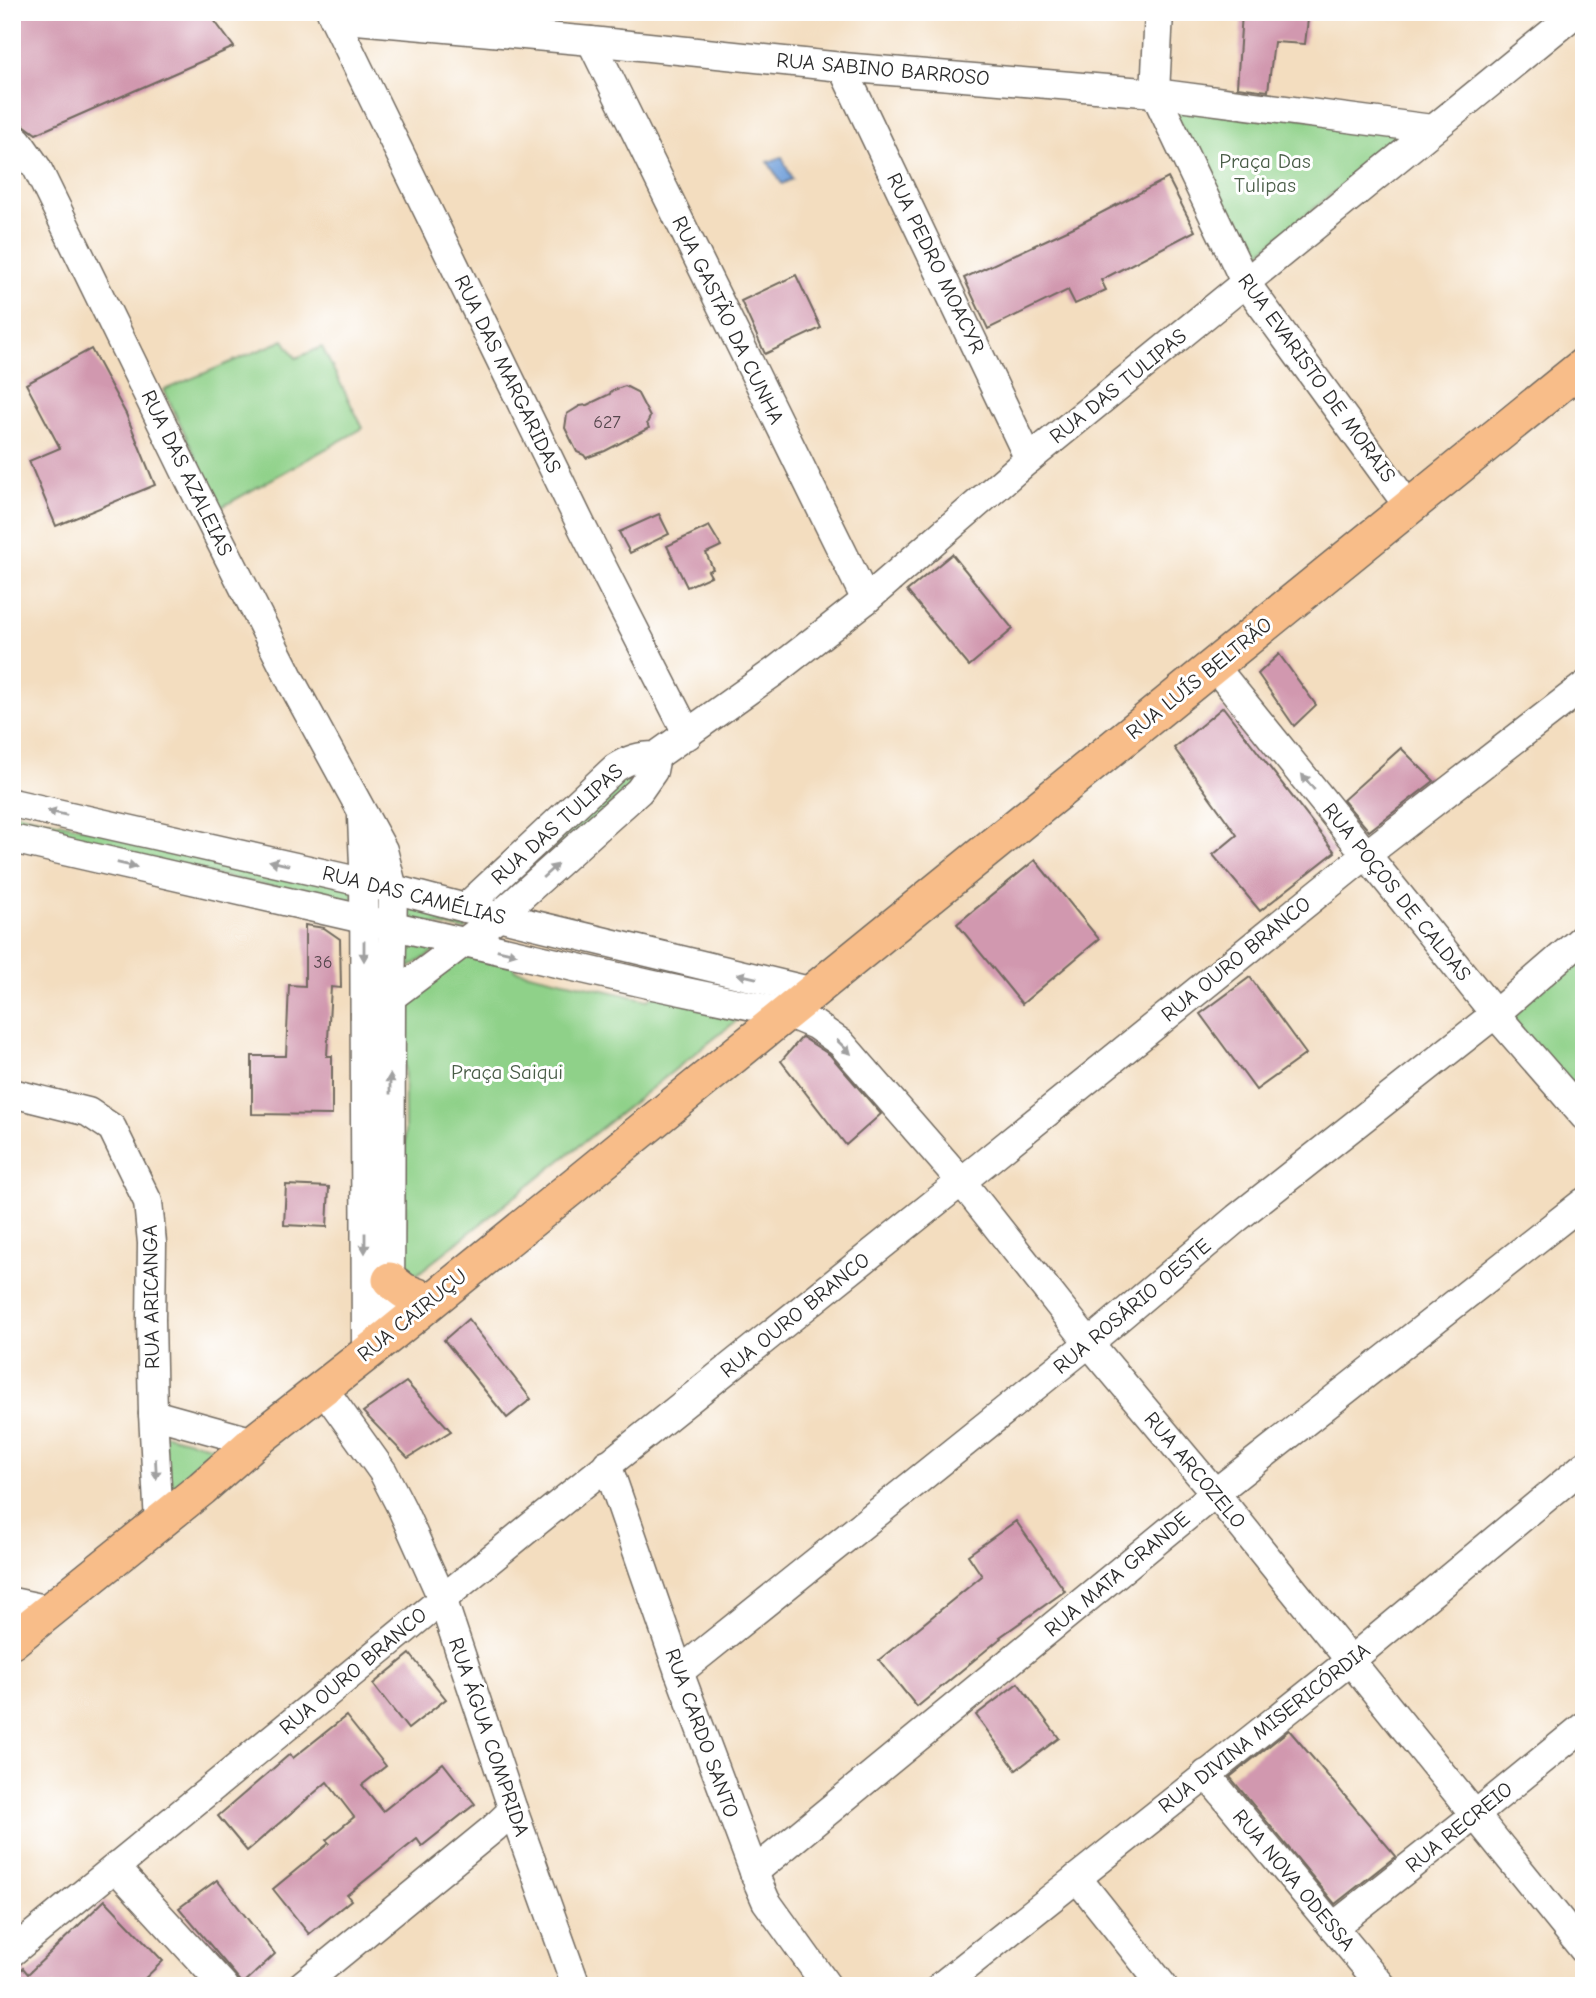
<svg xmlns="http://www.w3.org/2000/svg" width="1596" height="1998" font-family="'Comic Neue',sans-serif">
	<rect width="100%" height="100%" fill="#fff"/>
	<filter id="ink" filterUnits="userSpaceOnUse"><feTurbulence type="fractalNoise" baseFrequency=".0143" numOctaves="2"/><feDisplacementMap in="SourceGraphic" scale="14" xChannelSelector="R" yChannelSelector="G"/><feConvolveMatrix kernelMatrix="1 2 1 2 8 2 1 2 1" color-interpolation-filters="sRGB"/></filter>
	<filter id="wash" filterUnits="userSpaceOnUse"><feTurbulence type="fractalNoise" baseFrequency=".00686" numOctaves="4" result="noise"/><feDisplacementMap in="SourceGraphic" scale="28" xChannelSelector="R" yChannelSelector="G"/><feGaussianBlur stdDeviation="1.57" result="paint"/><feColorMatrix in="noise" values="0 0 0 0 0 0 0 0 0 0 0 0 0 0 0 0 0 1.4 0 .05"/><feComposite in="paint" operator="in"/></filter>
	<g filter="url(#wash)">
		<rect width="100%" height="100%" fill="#f3ddbf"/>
		<g fill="#8fd189" stroke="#5d7e5a" stroke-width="2">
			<polygon points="1168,100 1408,132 1243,266"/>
			<polygon points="284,340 296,358 322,347 363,428 220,508 164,390"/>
			<polygon points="628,767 643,775 500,906 481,902"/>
			<polygon points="12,812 352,886 354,904 12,832"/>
			<polygon points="404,905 468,920 466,930 403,919"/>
			<polygon points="405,935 448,943 402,972"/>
			<polygon points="1584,941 1584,1116 1495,1014"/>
			<polygon points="471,950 510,960 515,970 648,1000 657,994 745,1014 406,1283 404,998"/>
			<polygon points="163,1434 226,1450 169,1498"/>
		</g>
		<polygon fill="#72a0da" stroke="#4e6682" stroke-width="2" points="782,157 792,179 782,184 768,162"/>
		<g id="blocks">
			<g fill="#d198af">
				<polygon points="12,12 208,12 234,47 36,134 21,123 12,120"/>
				<polygon points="1242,13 1308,19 1305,44 1274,42 1268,91 1237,87"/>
				<polygon points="1168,178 1195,231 1101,280 1106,290 1075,304 1068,290 988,329 964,278 1076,226"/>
				<polygon points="796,275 821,328 765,354 741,301"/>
				<polygon points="91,349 126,414 155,485 56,526 29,461 60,448 26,384"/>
				<polygon points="625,386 637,392 650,417 647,423 649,428 605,451 586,458 584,455 577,452 565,428 567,414 580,406 587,405 610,394 611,391"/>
				<polygon points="659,514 669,534 630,553 619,532"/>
				<polygon points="709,526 721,546 706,553 713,569 708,571 711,576 687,587 667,546"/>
				<polygon points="952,554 1013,629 969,666 907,591"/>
				<polygon points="1279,654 1316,705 1294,726 1258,674"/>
				<polygon points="1223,707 1335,852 1260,911 1213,855 1237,835 1174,748"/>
				<polygon points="1401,748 1434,781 1369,831 1343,800"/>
				<polygon points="1035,860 1099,939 1022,1004 957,924"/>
				<polygon points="305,925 324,928 340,939 341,988 331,987 327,1056 332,1056 332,1115 252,1114 252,1056 286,1056 289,985 305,986"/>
				<polygon points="1250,977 1306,1054 1256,1090 1200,1014"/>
				<polygon points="802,1037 830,1055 881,1114 846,1145 781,1061"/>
				<polygon points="286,1185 329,1187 327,1227 284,1225"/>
				<polygon points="468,1319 531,1399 507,1418 444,1340"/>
				<polygon points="406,1382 451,1431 408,1458 363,1412"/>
				<polygon points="1016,1521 1065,1591 1000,1637 1001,1638 917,1707 879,1660 982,1576 968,1555"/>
				<polygon points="410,1654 446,1699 408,1729 373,1684"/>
				<polygon points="1018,1683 1059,1738 1016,1770 976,1715"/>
				<polygon points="346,1716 386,1766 362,1785 383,1811 443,1763 475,1804 422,1846 417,1839 347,1895 351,1900 309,1934 273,1889 329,1843 326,1840 354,1817 327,1782 247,1851 218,1816 290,1754 293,1758"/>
				<polygon points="1289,1730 1396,1856 1335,1904 1230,1777"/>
				<polygon points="217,1880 275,1954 243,1984 179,1908"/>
				<polygon points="105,1900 163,1961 137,1986 12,1986 12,1978 23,1968 28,1974"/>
			</g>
		</g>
	</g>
	<g filter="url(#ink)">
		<use href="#blocks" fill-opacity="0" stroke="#71695f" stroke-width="2"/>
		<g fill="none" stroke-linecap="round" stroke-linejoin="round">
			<g stroke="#71695f" stroke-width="31">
				<g id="minor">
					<polyline points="331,12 584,531 688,735"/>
					<polyline points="1159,12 1155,93 1245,282 1409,507"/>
					<polyline points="334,18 591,41 842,67 1155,93 1432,129"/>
					<polyline points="591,41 866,600"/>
					<polyline points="842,67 1029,459"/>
					<polyline points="12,137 18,141 37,168 191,483 292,683 383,850 393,889 391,997 390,1335"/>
					<polyline points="1214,666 1495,1014 1584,1116"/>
					<polyline points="12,803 393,889 477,911 814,992"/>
					<polyline points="362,818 364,865 366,1353"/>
					<polyline points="12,839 653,985 786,1013 815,1025 841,1043 961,1181 1089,1343 1215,1493 1584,1950"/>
					<path d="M 465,908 L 615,768 C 629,759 640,756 656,756 L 774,672 L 866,600 L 1023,464 L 1577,12"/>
					<polyline points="391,997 499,916 639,791 653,771 656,756"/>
					<polyline points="12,1093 88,1112 112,1128 148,1202 152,1243 151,1320 153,1414 159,1523"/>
					<polyline points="323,1388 383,1472 402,1509 442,1598 513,1810 576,1986"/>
					<polyline points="153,1414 254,1442"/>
					<polyline points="607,1464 679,1672 759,1885 766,1901 827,1986"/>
					<polyline points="12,1602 50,1610"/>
					<polyline points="679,1672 1089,1343 1237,1218 1495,1014 1584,937"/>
					<polyline points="1206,1774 1382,1986"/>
					<polyline points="116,1868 224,1986"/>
					<polyline points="754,1872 1215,1493 1584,1202"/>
					<polyline points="1077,1878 1163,1986"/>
					<polyline points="1333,1927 1475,1815 1584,1726"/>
					<polyline points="12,1952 524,1532 987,1161 1367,854 1584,686"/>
					<polyline points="301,1986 494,1828 513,1810"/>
					<polyline points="941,1986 1351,1660 1584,1466"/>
				</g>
			</g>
			<g stroke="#71695f" stroke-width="38">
				<g id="major">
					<polyline points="390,1280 404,1291 431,1301"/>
					<polyline points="12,1641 202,1488 254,1442 390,1335 1584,365"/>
				</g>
			</g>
			<use href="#minor" stroke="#fff" stroke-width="28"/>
			<use href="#major" stroke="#f8bd89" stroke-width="35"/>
		</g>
		<defs><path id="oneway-solid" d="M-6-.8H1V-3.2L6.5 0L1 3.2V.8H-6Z" transform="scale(1.75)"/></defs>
		<g fill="#a0a0a0">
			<use href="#oneway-solid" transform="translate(1308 782) rotate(-129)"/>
			<use href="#oneway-solid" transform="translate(57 813) rotate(-167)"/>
			<use href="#oneway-solid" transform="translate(279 863) rotate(-167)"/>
			<use href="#oneway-solid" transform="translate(127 865) rotate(13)"/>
			<use href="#oneway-solid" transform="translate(550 871) rotate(-42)"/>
			<use href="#oneway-solid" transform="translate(364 951) rotate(90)"/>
			<use href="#oneway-solid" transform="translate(507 952) rotate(13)"/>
			<use href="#oneway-solid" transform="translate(747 976) rotate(-167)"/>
			<use href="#oneway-solid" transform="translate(844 1047) rotate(44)"/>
			<use href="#oneway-solid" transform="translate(390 1084) rotate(-90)"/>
			<use href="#oneway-solid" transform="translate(365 1243) rotate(90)"/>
			<use href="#oneway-solid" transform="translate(156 1469) rotate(87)"/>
		</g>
	</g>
	<g text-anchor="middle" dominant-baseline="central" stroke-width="6" stroke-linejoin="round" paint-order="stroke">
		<g font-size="18" fill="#54464c">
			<text x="607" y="422">627</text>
			<text x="323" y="962">36</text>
		</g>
		<g font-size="21" fill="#2b2b2b" stroke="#fff">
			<text transform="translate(883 69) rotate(5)">RUA SABINO BARROSO</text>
			<text transform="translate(936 263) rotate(64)">RUA PEDRO MOACYR</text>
			<text transform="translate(728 320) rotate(64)">RUA GASTÃO DA CUNHA</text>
			<text transform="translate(508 374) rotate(64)">RUA DAS MARGARIDAS</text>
			<text transform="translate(1317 378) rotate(54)">RUA EVARISTO DE MORAIS</text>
			<text transform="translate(1118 386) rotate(-39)">RUA DAS TULIPAS</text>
			<text transform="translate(187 473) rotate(64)">RUA DAS AZALEIAS</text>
			<text transform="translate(1199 678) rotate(-39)">RUA LUÍS BELTRÃO</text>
			<text transform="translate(557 824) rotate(-42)">RUA DAS TULIPAS</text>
			<text transform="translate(1397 892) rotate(51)">RUA POÇOS DE CALDAS</text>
			<text transform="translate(414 895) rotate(14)">RUA DAS CAMÉLIAS</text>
			<text transform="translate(1236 959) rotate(-39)">RUA OURO BRANCO</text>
			<text transform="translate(151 1297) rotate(-91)">RUA ARICANGA</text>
			<text transform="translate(1132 1306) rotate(-40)">RUA ROSÁRIO OESTE</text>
			<text transform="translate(412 1315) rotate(-39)">RUA CAIRUÇU</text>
			<text transform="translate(795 1315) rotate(-39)">RUA OURO BRANCO</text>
			<text transform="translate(1195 1470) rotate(50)">RUA ARCOZELO</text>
			<text transform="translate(1117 1574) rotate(-40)">RUA MATA GRANDE</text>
			<text transform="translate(353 1671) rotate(-40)">RUA OURO BRANCO</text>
			<text transform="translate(1264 1728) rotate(-38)">RUA DIVINA MISERICÓRDIA</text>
			<text transform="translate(702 1733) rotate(70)">RUA CARDO SANTO</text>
			<text transform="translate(489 1737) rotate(71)">RUA ÁGUA COMPRIDA</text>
			<text transform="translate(1459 1827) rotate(-39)">RUA RECREIO</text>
			<text transform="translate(1294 1880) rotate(50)">RUA NOVA ODESSA</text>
		</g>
		<g font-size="21" fill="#495d47" stroke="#fff">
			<text x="1265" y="161">Praça Das<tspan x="1265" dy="24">Tulipas</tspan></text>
			<text x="507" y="1072">Praça Saiqui</text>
		</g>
	</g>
	<rect width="1596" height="1998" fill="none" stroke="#fff" stroke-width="42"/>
</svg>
